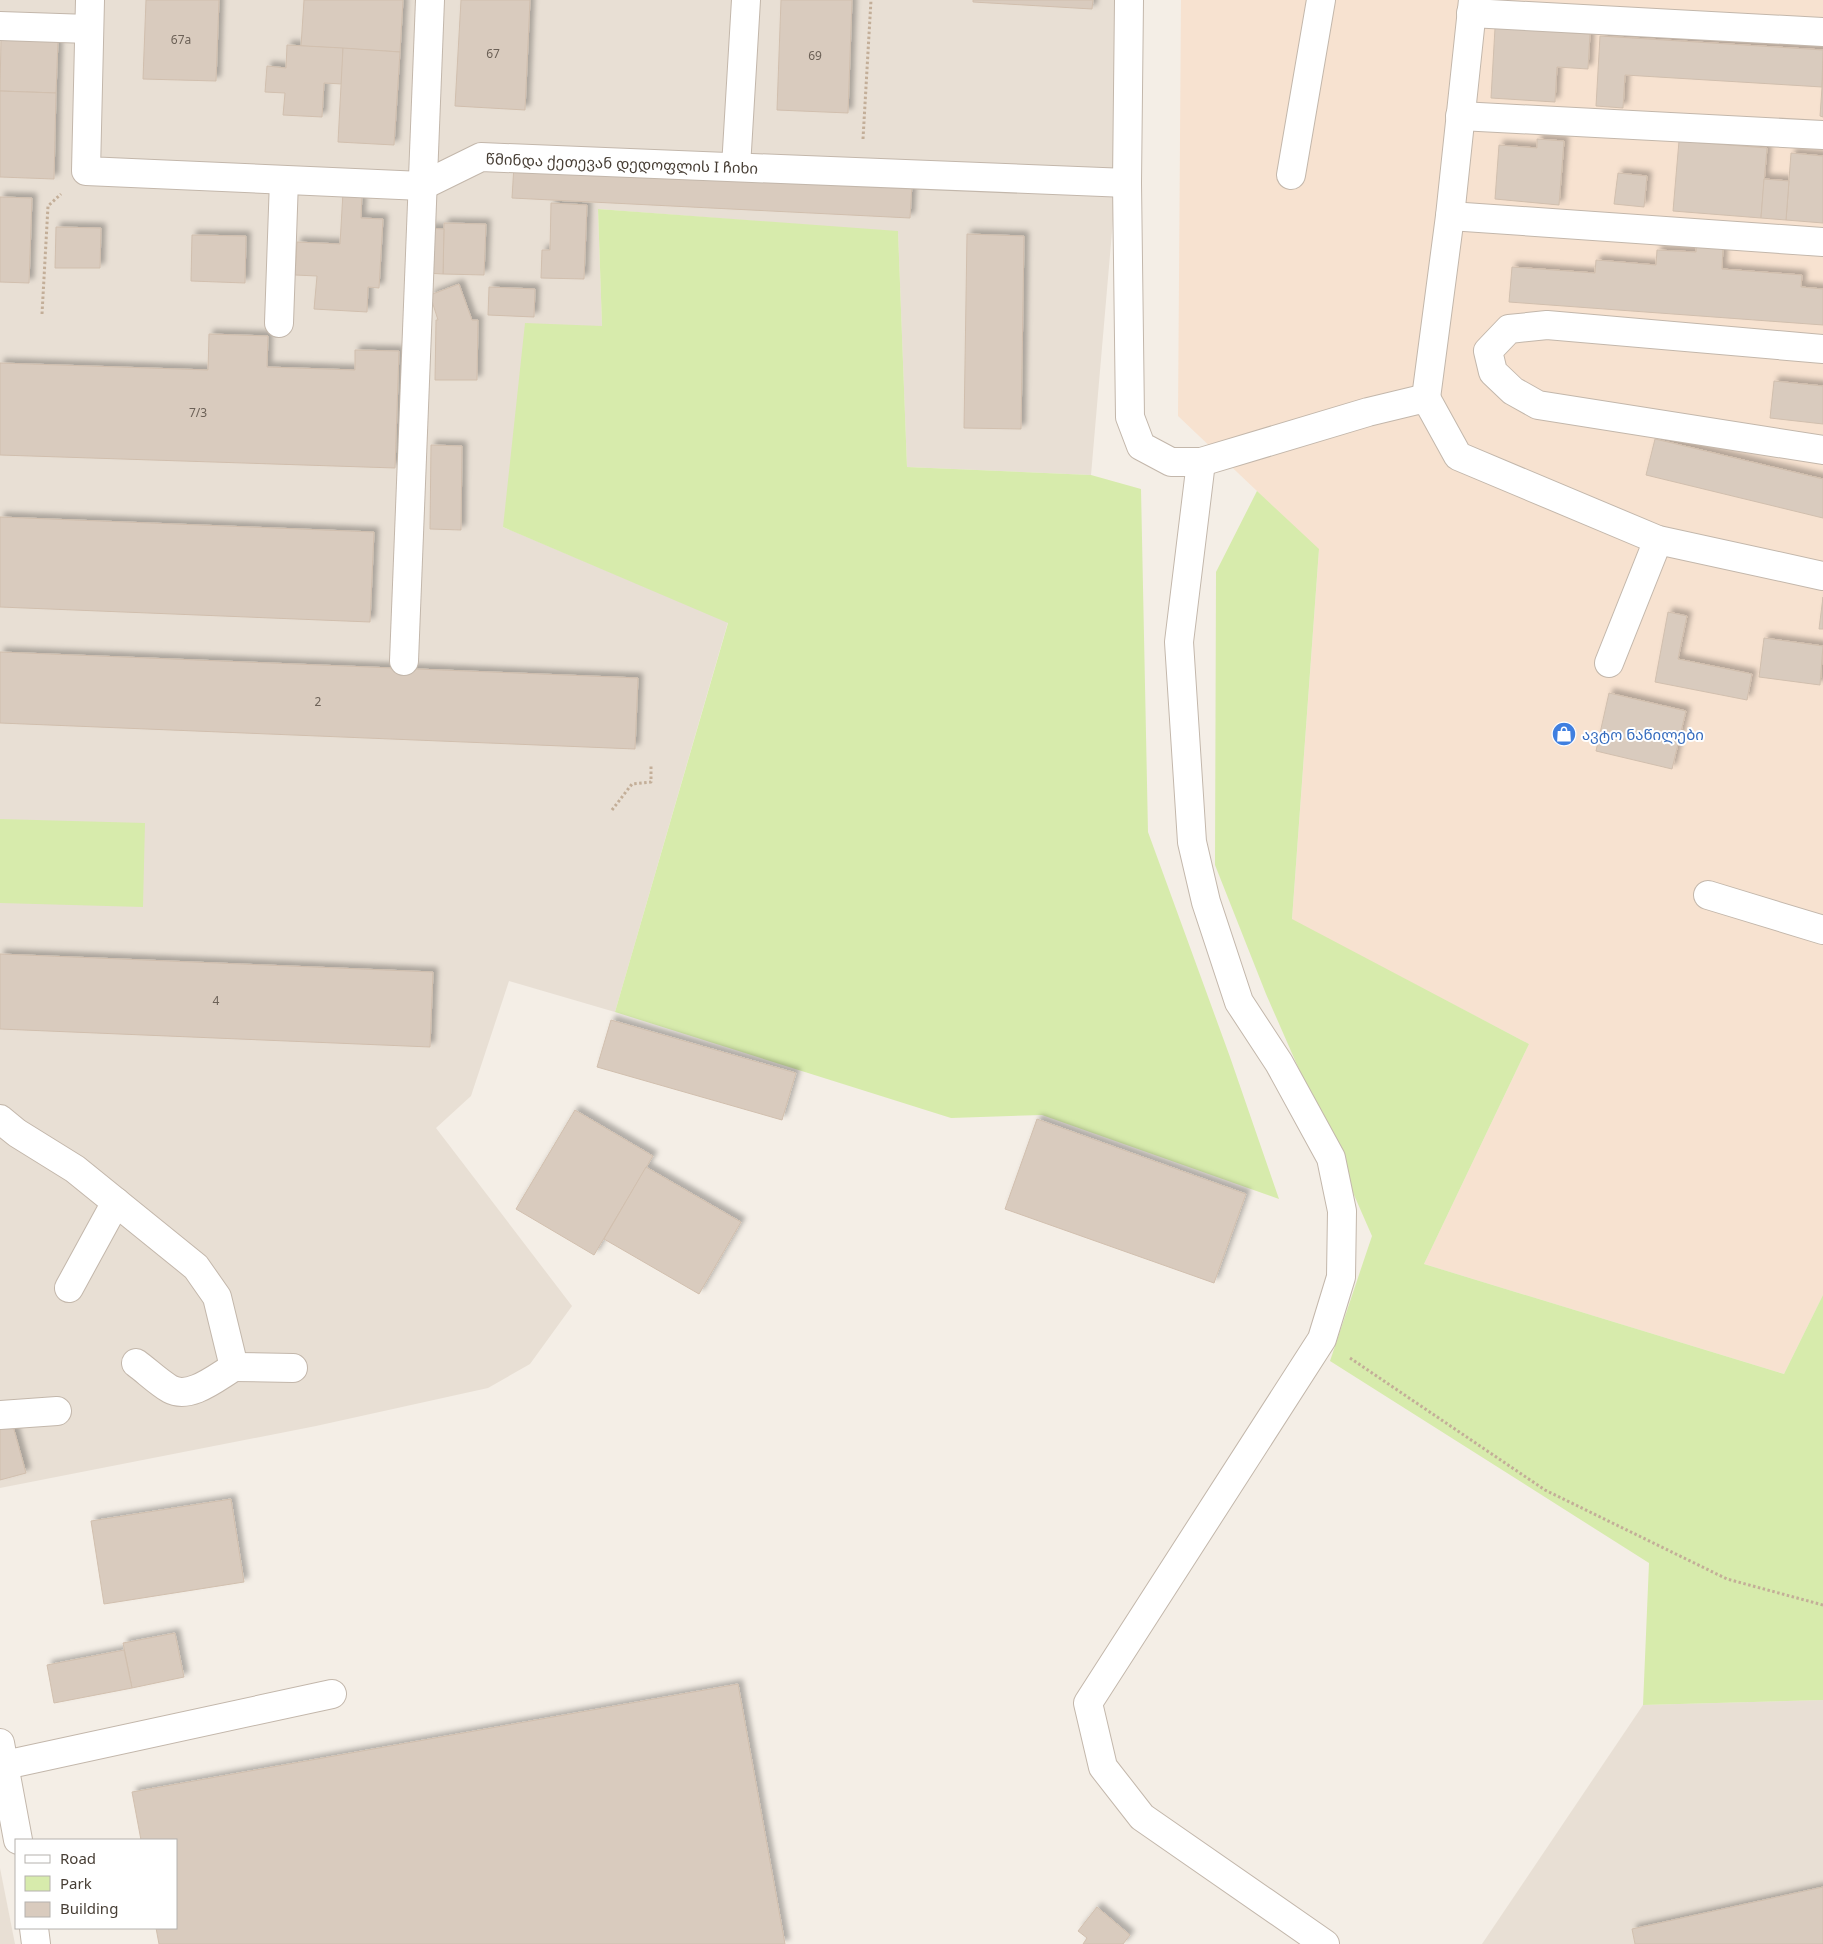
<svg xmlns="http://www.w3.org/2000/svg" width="1823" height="1944" font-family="'Noto Sans','Noto Sans Georgian',sans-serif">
	<defs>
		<filter id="shadow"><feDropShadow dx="4.5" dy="-4.5" stdDeviation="2.5" flood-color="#0004"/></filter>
	</defs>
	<rect width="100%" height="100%" fill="#f4eee6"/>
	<g fill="#e8dfd4">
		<polygon points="0,0 1132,0 1091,475 907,467 898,232 598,209 602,326 503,527 728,622 615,1012 509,981 471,1096 436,1128 572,1306 530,1364 488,1388 316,1426 0,1488"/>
		<polygon points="1823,1700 1823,1944 1482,1944 1643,1705"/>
		<polygon points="0,1868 15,1944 0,1944"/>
	</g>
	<polygon fill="#f7e2d0" points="1181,0 1823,0 1823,1295 1784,1374 1424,1264 1529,1044 1292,920 1319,550 1178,416"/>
	<g fill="#d7ebac">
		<polygon points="598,209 898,231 907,467 1091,475 1141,489 1148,832 1230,1057 1279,1199 1042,1115 951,1118 615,1012 728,623 503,527 525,323 602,326"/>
		<polygon points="1257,491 1319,549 1292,919 1529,1044 1424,1264 1784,1374 1823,1295 1823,1700 1643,1705 1649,1563 1330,1361 1372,1236 1266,994 1215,865 1216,572"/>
		<polygon points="0,819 145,823 143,907 0,903"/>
	</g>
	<g fill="#d9cbbe" stroke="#d1bfae" filter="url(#shadow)">
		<polygon points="146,0 219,0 216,81 143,79"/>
		<polygon points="304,0 403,0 400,52 301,46"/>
		<polygon points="461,0 530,0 525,110 455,106"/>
		<polygon points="781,0 852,0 848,113 777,110"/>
		<polygon points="973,0 1093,0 1092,9 973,2"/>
		<polygon points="1495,28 1590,34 1588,69 1557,67 1555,102 1491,98"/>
		<polygon points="1600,36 1823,50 1822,87 1625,75 1623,108 1596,106"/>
		<polygon points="1,38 58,40 56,93 0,91"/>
		<polygon points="287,45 343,48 342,84 324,83 322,117 283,115 285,93 265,92 267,66 286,68"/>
		<polygon points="343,48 400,52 394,145 338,142"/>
		<polygon points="1823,73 1823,117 1820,116"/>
		<polygon points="0,91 56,93 54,179 0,177"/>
		<polygon points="1537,139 1564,141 1559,205 1495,199 1499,145 1537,148"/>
		<polygon points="1679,141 1767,148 1761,218 1673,211"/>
		<polygon points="1791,153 1823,156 1823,223 1786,220"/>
		<polygon points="514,165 912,184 910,218 512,198"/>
		<polygon points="1618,173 1647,176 1644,207 1614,204"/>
		<polygon points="1764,179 1789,181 1786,220 1761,218"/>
		<polygon points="343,192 362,193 361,218 383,219 379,288 368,287 367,312 314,309 317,276 295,275 297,242 340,244"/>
		<polygon points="0,197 32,198 29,283 0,282"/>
		<polygon points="551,203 587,205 584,279 541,278 542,250 550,250"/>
		<polygon points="444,223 486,224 484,275 443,274"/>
		<polygon points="56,227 101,228 100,268 55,268"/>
		<polygon points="427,228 444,229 443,274 425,273"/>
		<polygon points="967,234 1024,236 1021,429 964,428"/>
		<polygon points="192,235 246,236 245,283 191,281"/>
		<polygon points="1697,244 1723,246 1722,269 1802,275 1801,287 1823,289 1823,325 1509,302 1512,267 1595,273 1596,260 1656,265 1657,250 1696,252"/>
		<polygon points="459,284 472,320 478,320 477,380 435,380 436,320 438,320 430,295"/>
		<polygon points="489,287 535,289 534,317 488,315"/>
		<polygon points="209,334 268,336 267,367 355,370 355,350 399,351 395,468 0,455 0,363 208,370"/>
		<polygon points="1774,381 1823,386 1823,424 1770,418"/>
		<polygon points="1655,439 1823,479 1823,518 1646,475"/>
		<polygon points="431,445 462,446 461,530 430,529"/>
		<polygon points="0,517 374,532 370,622 0,607"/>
		<polygon points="1823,597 1823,629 1819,629"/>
		<polygon points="1668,612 1687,616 1678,659 1752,674 1747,700 1655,682"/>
		<polygon points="1764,638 1823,646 1820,685 1759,677"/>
		<polygon points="0,652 638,678 635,749 0,723"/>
		<polygon points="1609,693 1686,711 1672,769 1596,751"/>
		<polygon points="0,954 433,972 430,1047 0,1029"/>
		<polygon points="611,1020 796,1073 782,1120 597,1067"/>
		<polygon points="575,1110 653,1156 594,1255 516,1209"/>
		<polygon points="1037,1119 1246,1194 1214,1283 1005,1209"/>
		<polygon points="646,1167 741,1222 699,1294 604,1239"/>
		<polygon points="11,1419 26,1473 0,1480 0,1422"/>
		<polygon points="231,1499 244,1582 104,1604 91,1521"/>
		<polygon points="175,1633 184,1677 132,1688 123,1643"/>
		<polygon points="124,1650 132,1688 54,1703 47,1665"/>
		<polygon points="738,1684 785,1944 159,1944 156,1928 176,1928 176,1840 141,1840 132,1792"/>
		<polygon points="1823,1887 1823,1944 1635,1944 1632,1929"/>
		<polygon points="1097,1907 1130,1935 1123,1944 1083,1944 1087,1938 1078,1931"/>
	</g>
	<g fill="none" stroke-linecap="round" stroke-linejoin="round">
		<g stroke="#c3b7ab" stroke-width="30">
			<g id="minor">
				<polyline points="90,0 86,171 422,186 481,157 1127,183"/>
				<polyline points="1129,0 1127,183 1130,417 1141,446 1171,462 1201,462 1368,412 1426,398 1458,456 1658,540 1823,576"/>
				<polyline points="1471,13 1823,32"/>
				<polyline points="0,26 89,29"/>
				<polyline points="1460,116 1823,135"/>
				<polyline points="736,167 746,0"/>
				<polyline points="1291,175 1321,0"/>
				<polyline points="1450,216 1823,242"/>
				<polyline points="279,323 284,180"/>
				<polyline points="1823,349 1547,325 1509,329 1488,351 1493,372 1513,391 1538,405 1823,450"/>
				<polyline points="1426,398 1450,216 1473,0"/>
				<polyline points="1201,462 1179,642 1192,842 1206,902 1239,1002 1279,1063 1331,1158 1342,1211 1341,1277 1322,1339 1088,1703 1103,1767 1142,1817 1325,1944"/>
				<polyline points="404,661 430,0"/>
				<polyline points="1609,663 1658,540"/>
				<polyline points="1708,895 1823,930"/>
				<path d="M 0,1119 L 17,1133 L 75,1169 L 196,1267 L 217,1297 L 234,1367 C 217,1377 190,1400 170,1389 C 158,1382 147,1371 136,1363"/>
				<polyline points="69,1288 116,1202"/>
				<polyline points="234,1367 293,1368"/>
				<polyline points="0,1415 57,1411"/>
				<polyline points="0,1743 18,1840"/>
				<polyline points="5,1765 332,1694"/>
				<polyline points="34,1928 36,1944"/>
			</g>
		</g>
		<g stroke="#c3ae98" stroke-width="3" stroke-dasharray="2.5 2.5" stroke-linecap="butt">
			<polyline points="863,139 871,0"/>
			<polyline points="42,314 48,206 61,194"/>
			<polyline points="612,810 632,784 651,782 651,764"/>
			<polyline points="1350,1358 1545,1490 1727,1579 1823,1605"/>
		</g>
		<use href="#minor" stroke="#fff" stroke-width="28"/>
	</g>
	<defs>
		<g id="shop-disc" transform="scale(1.25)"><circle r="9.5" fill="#3f7fe0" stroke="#fff"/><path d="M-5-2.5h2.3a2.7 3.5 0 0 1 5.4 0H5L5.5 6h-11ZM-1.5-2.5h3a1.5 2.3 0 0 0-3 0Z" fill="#fff"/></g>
	</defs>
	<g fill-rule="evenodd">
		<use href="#shop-disc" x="1564" y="734"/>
	</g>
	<g text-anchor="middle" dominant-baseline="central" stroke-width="4" stroke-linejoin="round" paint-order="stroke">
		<g font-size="12" fill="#6c6157">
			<text x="181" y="39">67a</text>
			<text x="493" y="53">67</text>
			<text x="815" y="55">69</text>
			<text x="198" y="412">7/3</text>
			<text x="318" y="701">2</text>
			<text x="216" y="1000">4</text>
		</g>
		<g font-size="15" fill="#473e35" stroke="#fff">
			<text transform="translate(622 163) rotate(2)">წმინდა ქეთევან დედოფლის I ჩიხი</text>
		</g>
		<g font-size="15" fill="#366cbe" stroke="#fff" text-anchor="start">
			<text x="1582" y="734">ავტო ნაწილები</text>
		</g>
	</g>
	<rect x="15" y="1839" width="162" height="90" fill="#ffffff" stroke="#b5b2ae"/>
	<rect x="25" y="1855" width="25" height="8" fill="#ffffff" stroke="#b5b2ae"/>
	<text x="60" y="1864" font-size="15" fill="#473e35">Road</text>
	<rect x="25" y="1876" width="25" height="15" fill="#d7ebac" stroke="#b5b2ae"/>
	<text x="60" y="1889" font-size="15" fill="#473e35">Park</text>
	<rect x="25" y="1902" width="25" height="15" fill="#d9cbbe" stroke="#b5b2ae"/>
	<text x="60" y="1914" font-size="15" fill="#473e35">Building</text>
</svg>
